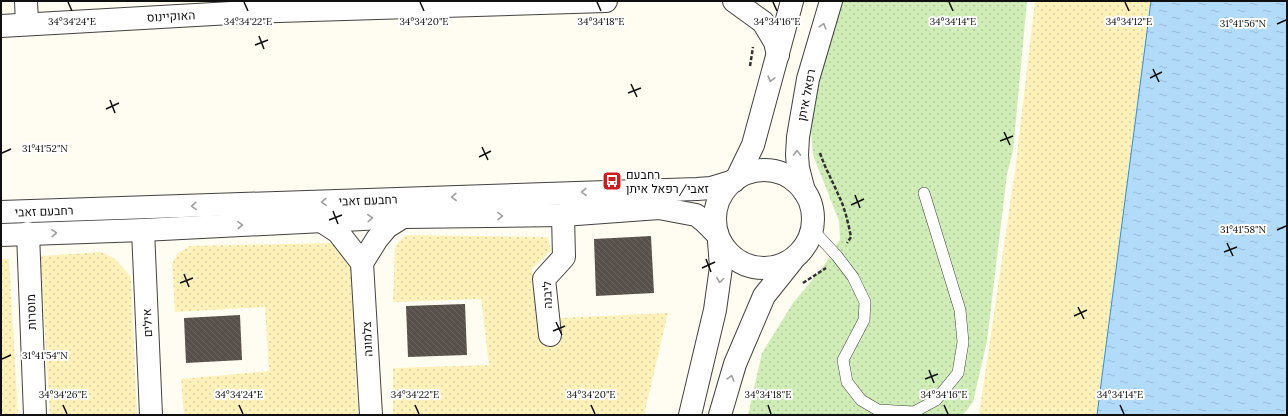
<svg xmlns="http://www.w3.org/2000/svg" width="1288" height="416" font-family="Lora,Heebo,serif">
	<defs>
		<pattern id="sand-dots" width="8" height="8" patternUnits="userSpaceOnUse"><rect width="8" height="8" fill="#fef2ba"/><path d="M2 2h.1M6 6h.1" fill="none" stroke="#d8ce9f" stroke-width="1.8" stroke-linecap="round"/></pattern>
		<pattern id="park-dots" width="8" height="8" patternUnits="userSpaceOnUse"><rect width="8" height="8" fill="#d0edb7"/><path d="M2 2h.1M6 6h.1" fill="none" stroke="#b1ca9c" stroke-width="1.8" stroke-linecap="round"/></pattern>
		<pattern id="water-ripples" width="26" height="14" patternUnits="userSpaceOnUse"><rect width="26" height="14" fill="#b2dbfa"/><path d="M2 4q2-2 4 0t4 0M15 11q2-2 4 0t4 0" fill="none" stroke="#98bbd5"/></pattern>
		<pattern id="building-back-hatch" width="6" height="6" patternUnits="userSpaceOnUse"><rect width="6" height="6" fill="#58504a"/><path d="M-1 5l2 2M0 0l6 6M5-1l2 2" fill="none" stroke="#6b6560"/></pattern>
	</defs>
	<rect width="100%" height="100%" fill="#fffdf1"/>
	<g fill="url(#sand-dots)">
		<polygon points="1035,1 1170,1 1117,415 979,415 1015,171"/>
		<polygon points="406,235 548,237 551,250 532,269 536,319 668,313 644,415 393,415 393,368 489,365 481,299 393,302 395,246"/>
		<polygon points="330,243 344,247 351,265 358,415 184,415 181,379 269,371 265,307 175,312 172,264 178,253 190,246"/>
		<polygon points="102,252 115,259 131,277 137,415 50,415 40,256"/>
		<polygon points="1,259 9,259 18,415 1,415"/>
	</g>
	<polygon fill="url(#park-dots)" points="840,1 1027,1 1013,151 1007,174 987,341 973,402 963,415 748,415 762,353 793,303 823,267 840,239 839,221 813,155 809,111"/>
	<polygon fill="url(#water-ripples)" stroke="#348dd6" points="1151,1 1287,1 1287,415 1097,415"/>
	<g fill="url(#building-back-hatch)">
		<polygon points="651,236 654,293 596,296 594,239"/>
		<polygon points="465,304 467,355 408,357 406,306"/>
		<polygon points="240,315 242,360 186,363 184,318"/>
	</g>
	<g fill="none" stroke-linecap="round" stroke-linejoin="round">
		<g stroke="#424242" stroke-width="12">
			<polyline id="service" points="812,229 837,256 853,277 865,302 864,320 843,360 847,382 861,400 878,410 914,412 936,400 958,373 963,342 960,310 924,193"/>
		</g>
		<g stroke="#424242" stroke-width="24">
			<g id="minor">
				<polyline points="26,1 27,24"/>
				<polyline points="734,1 763,22 775,42 778,55"/>
				<polyline points="1,26 249,12 606,1"/>
				<polyline points="321,221 338,232 362,263 371,415"/>
				<polyline points="143,230 151,415"/>
				<polyline points="28,233 35,415"/>
				<polyline points="362,263 377,239 387,227 403,217"/>
				<polyline points="550,335 544,279 564,257 563,215"/>
			</g>
		</g>
		<g stroke="#424242" stroke-width="24">
			<g id="tertiary">
				<circle cx="764" cy="219" r="49"/>
				<polyline points="737,178 753,145 792,1"/>
				<polyline points="804,191 798,168 797,155 798,137 808,79 831,1"/>
				<polyline points="1,212 697,189 711,188 734,181"/>
				<polyline points="1,235 143,230 403,217 563,215 659,208 696,215 704,221 717,234"/>
				<polyline points="690,415 715,310 721,267 719,241"/>
				<polyline points="720,415 735,364 764,296 792,261"/>
			</g>
		</g>
		<g stroke="#313131" stroke-width="2.5" stroke-dasharray="4 2" stroke-linecap="butt">
			<polyline points="750,66 753,47"/>
			<path d="M 820,153 C 825,168 832,180 838,194 C 845,208 848,222 851,237 L 847,243"/>
			<polyline points="803,283 826,268"/>
		</g>
		<use href="#service" stroke="#fff" stroke-width="11"/>
		<use href="#minor" stroke="#fff" stroke-width="22"/>
		<use href="#tertiary" stroke="#fff" stroke-width="22"/>
	</g>
	<defs><path id="oneway-chevron" d="M-2-3.5L2.5 0L-2 3.5" fill="none" stroke-width="1.6" stroke-linecap="round" stroke-linejoin="round"/></defs>
	<g stroke="#9f9f9f">
		<use href="#oneway-chevron" transform="translate(823 26) rotate(-74)"/>
		<use href="#oneway-chevron" transform="translate(771 79) rotate(105)"/>
		<use href="#oneway-chevron" transform="translate(797 153) rotate(-89)"/>
		<use href="#oneway-chevron" transform="translate(584 192) rotate(178)"/>
		<use href="#oneway-chevron" transform="translate(454 197) rotate(178)"/>
		<use href="#oneway-chevron" transform="translate(324 202) rotate(178)"/>
		<use href="#oneway-chevron" transform="translate(194 206) rotate(178)"/>
		<use href="#oneway-chevron" transform="translate(500 216) rotate(-1)"/>
		<use href="#oneway-chevron" transform="translate(370 218) rotate(-3)"/>
		<use href="#oneway-chevron" transform="translate(240 225) rotate(-3)"/>
		<use href="#oneway-chevron" transform="translate(54 233) rotate(-2)"/>
		<use href="#oneway-chevron" transform="translate(720 280) rotate(98)"/>
		<use href="#oneway-chevron" transform="translate(731 378) rotate(-74)"/>
	</g>
	<path fill="none" stroke="#0f0f0f" stroke-width="1.5" d="M 68,2 L 72,11M 244,2 L 248,11M 420,2 L 424,11M 597,2 L 601,11M 773,2 L 777,11M 949,2 L 953,11M 1125,2 L 1129,11M 1277,24 L 1286,20M 259,36 L 264,49M 255,45 L 268,40M 1153,69 L 1159,82M 1150,78 L 1162,72M 631,84 L 637,97M 628,93 L 641,88M 110,100 L 115,113M 106,109 L 119,103M 1004,132 L 1010,145M 1000,141 L 1013,136M 482,147 L 488,160M 2,153 L 11,149M 479,157 L 491,151M 855,195 L 860,208M 851,205 L 864,199M 333,211 L 338,224M 329,220 L 342,215M 1277,230 L 1286,226M 1227,243 L 1233,256M 1224,252 L 1237,247M 706,259 L 711,272M 702,268 L 715,262M 184,274 L 189,287M 180,283 L 193,278M 1078,307 L 1084,319M 1074,316 L 1087,310M 556,322 L 562,335M 553,331 L 565,326M 2,359 L 11,355M 929,370 L 934,383M 925,379 L 938,374M 63,405 L 67,414M 239,405 L 243,414M 415,405 L 419,414M 591,405 L 595,414M 768,405 L 771,414M 944,405 L 948,414M 1120,405 L 1124,414"/>
	<defs>
		<g id="bus-square" transform="scale(1)"><rect x="-9" y="-9" width="18" height="18" rx="4" fill="#c91e1d" stroke="#fff"/><path d="M-5-6H5V4H4V6H2V4H-2V6H-4V4H-5ZM-3.5-4V0h7V-4ZM-3.5 1.2v1.5H-2V1.2ZM2 1.2v1.5H3.5V1.2Z" fill="#fff"/></g>
	</defs>
	<g fill-rule="evenodd">
		<use href="#bus-square" x="612" y="181"/>
	</g>
	<g text-anchor="middle" dominant-baseline="central" stroke-width="4" stroke-linejoin="round" paint-order="stroke">
		<g font-size="12" fill="#0f0f0f" stroke="#fff">
			<text transform="translate(171 16) rotate(-3)">האוקיינוס</text>
			<text transform="translate(806 95) rotate(-79)">רפאל איתן</text>
			<text transform="translate(368 200) rotate(-2)">רחבעם זאבי</text>
			<text transform="translate(44 211) rotate(-2)">רחבעם זאבי</text>
			<text transform="translate(547 295) rotate(-92)">ליבנה</text>
			<text transform="translate(31 312) rotate(-92)">מוסרות</text>
			<text transform="translate(147 323) rotate(-93)">אילים</text>
			<text transform="translate(367 339) rotate(-93)">צלמונה</text>
		</g>
		<g font-size="12" fill="#0f0f0f" stroke="#fff" text-anchor="start">
			<text x="626" y="174">רחבעם<tspan x="626" dy="14">זאבי/רפאל איתן</tspan></text>
		</g>
	</g>
	<g font-size="10" text-anchor="middle" fill="#0f0f0f" stroke="#fff" stroke-width="4" stroke-linejoin="round" paint-order="stroke">
		<text x="72" y="25">34°34'24"E</text>
		<text x="248" y="25">34°34'22"E</text>
		<text x="424" y="25">34°34'20"E</text>
		<text x="601" y="25">34°34'18"E</text>
		<text x="777" y="25">34°34'16"E</text>
		<text x="953" y="25">34°34'14"E</text>
		<text x="1129" y="25">34°34'12"E</text>
		<text x="1243" y="27">31°41'56"N</text>
		<text x="45" y="152">31°41'52"N</text>
		<text x="1243" y="233">31°41'58"N</text>
		<text x="45" y="359">31°41'54"N</text>
		<text x="63" y="398">34°34'26"E</text>
		<text x="239" y="398">34°34'24"E</text>
		<text x="415" y="398">34°34'22"E</text>
		<text x="591" y="398">34°34'20"E</text>
		<text x="768" y="398">34°34'18"E</text>
		<text x="944" y="398">34°34'16"E</text>
		<text x="1120" y="398">34°34'14"E</text>
	</g>
	<rect width="1288" height="416" fill="none" stroke="#0f0f0f" stroke-width="4"/>
</svg>
